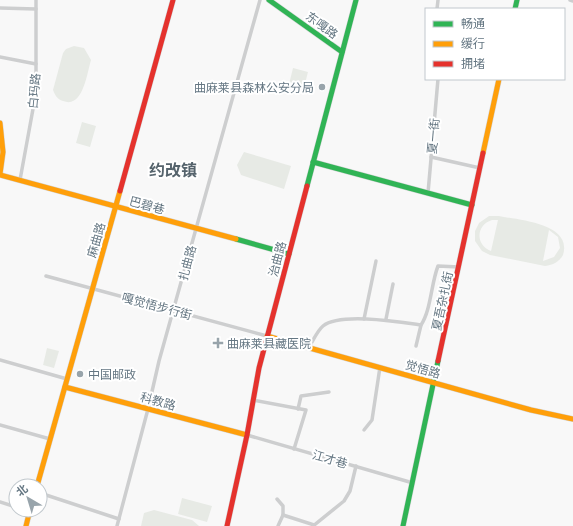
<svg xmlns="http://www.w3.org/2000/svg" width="573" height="526" font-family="Inter,'Noto Sans SC',sans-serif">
	<rect width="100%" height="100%" fill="#f8f8f8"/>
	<g fill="#e7eae5" fill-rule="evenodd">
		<path d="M 74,46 L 84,48 L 91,60 C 87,73 83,109 63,101 C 57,99 55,95 53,90 L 63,53 L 66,49 Z"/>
		<polygon points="293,68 308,72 303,92 288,88"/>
		<polygon points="82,122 96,126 90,147 76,143"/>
		<polygon points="244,152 291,166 284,189 241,175 237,165"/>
		<path d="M 489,216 L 499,216 C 517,220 573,223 563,255 C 559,262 553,265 545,266 L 490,255 L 482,251 L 475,241 L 475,231 L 479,223 ZM 492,220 L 498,220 L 491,251 C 475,245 476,225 492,220 ZM 549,230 L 558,237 L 560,248 L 554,257 L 543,261 Z"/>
		<polygon points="47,348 59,351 54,368 43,365"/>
		<polygon points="182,498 212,506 207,522 178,514"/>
		<polygon points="154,510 192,520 199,526 141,526 144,513"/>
	</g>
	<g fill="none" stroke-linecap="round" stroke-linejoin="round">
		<g stroke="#d4d5d6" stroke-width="6">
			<g id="fast">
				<polyline points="269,0 342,52"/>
				<polyline points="515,9 517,0"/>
				<polyline points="313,162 472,205"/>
				<polyline points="307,186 356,0"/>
				<polyline points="236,239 289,254"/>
				<polyline points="403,526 438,361"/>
			</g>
		</g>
		<g stroke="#d4d5d6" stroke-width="6">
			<g id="slow">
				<polyline points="0,123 3,152 0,174"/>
				<polyline points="483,153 499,79"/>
				<polyline points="0,175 236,239"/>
				<polyline points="267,336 531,410 573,419"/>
				<polyline points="65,387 247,435"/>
				<polyline points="37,486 120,191"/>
				<polyline points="26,526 30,510"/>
			</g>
		</g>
		<g stroke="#d4d5d6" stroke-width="6">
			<g id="jam">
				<polyline points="120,191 173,0"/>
				<polyline points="438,361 483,153"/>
				<polyline points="227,526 247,435 259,368 307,186"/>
			</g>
		</g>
		<g stroke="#cdcecf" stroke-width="3.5">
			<polyline points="570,0 573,1"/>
			<polyline points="0,8 36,9"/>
			<polyline points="437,9 438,0"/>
			<polyline points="0,57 36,64"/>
			<polyline points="431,157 480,168"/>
			<polyline points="20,180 33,109 36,75 36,0"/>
			<polyline points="428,193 438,79"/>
			<polyline points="46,276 267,336"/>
			<polyline points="364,319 376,261"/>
			<polyline points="386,319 393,284"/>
			<polyline points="416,346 421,325"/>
			<path d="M 309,347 C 313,341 317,331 323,326 C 340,312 400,322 421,325 C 431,310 431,284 438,266 L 459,267"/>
			<polyline points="0,360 67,379"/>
			<polyline points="253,400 306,410 294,449"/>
			<polyline points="298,409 301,396 329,392"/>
			<polyline points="0,425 50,439"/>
			<polyline points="364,430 372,420 380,367"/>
			<polyline points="247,435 413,483"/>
			<polyline points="40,493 119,519"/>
			<polyline points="277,499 283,506 283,515"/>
			<polyline points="0,502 16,507"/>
			<polyline points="117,526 148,409 159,361 260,0"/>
			<polyline points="278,526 283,515 314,525"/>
			<polyline points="313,526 344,501 350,491 356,466"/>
		</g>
		<use href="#fast" stroke="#30b455" stroke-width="5"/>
		<use href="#slow" stroke="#ff9f0a" stroke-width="5"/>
		<use href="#jam" stroke="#e5322d" stroke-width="5"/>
	</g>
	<g fill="#98a4ab" stroke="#fff" stroke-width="1.5">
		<circle cx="322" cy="87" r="4"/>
		<path d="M216 337h4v4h4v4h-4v4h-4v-4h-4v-4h4z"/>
		<circle cx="80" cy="374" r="4"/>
	</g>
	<g text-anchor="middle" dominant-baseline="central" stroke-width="4" stroke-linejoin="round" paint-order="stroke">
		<g font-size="12" fill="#647682" stroke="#fff">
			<text transform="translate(322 25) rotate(36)">东嘎路</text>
			<text transform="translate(34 91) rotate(-85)">白玛路</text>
			<text transform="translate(433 136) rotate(-85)">夏一街</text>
			<text transform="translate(147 205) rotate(15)">巴碧巷</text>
			<text transform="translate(96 240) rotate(-74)">麻曲路</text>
			<text transform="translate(277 259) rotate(-75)">治曲路</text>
			<text transform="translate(187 263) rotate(-75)">扎曲路</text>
			<text transform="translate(442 301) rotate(-78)">夏吾杂扎街</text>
			<text transform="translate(157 306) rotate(15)">嘎觉悟步行街</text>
			<text transform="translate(423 369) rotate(16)">觉悟路</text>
			<text transform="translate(158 401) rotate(15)">科教路</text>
			<text transform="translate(330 459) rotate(16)">江才巷</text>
		</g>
		<g font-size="12" fill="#647682" stroke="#fff" text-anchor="start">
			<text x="314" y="87" text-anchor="end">曲麻莱县森林公安分局</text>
			<text x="227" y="343">曲麻莱县藏医院</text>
			<text x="88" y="374">中国邮政</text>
		</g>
		<g font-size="16" font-weight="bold" fill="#56646d" stroke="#fff">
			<text x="173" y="170">约改镇</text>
		</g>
	</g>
	<rect x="425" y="8" width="140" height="72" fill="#ffffff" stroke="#c1c8cd"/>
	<rect x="433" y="21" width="20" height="6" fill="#30b455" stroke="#c1c8cd"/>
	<text x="461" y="28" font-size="12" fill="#647682">畅通</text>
	<rect x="433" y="41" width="20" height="6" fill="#ff9f0a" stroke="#c1c8cd"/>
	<text x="461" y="48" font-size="12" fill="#647682">缓行</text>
	<rect x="433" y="61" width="20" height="6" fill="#e5322d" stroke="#c1c8cd"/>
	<text x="461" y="68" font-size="12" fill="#647682">拥堵</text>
	<g transform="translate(28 498) rotate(322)"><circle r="19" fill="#ffffff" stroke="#c1c8cd"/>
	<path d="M0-3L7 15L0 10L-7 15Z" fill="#98a4ab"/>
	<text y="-6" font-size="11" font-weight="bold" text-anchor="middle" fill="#647682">北</text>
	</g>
</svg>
